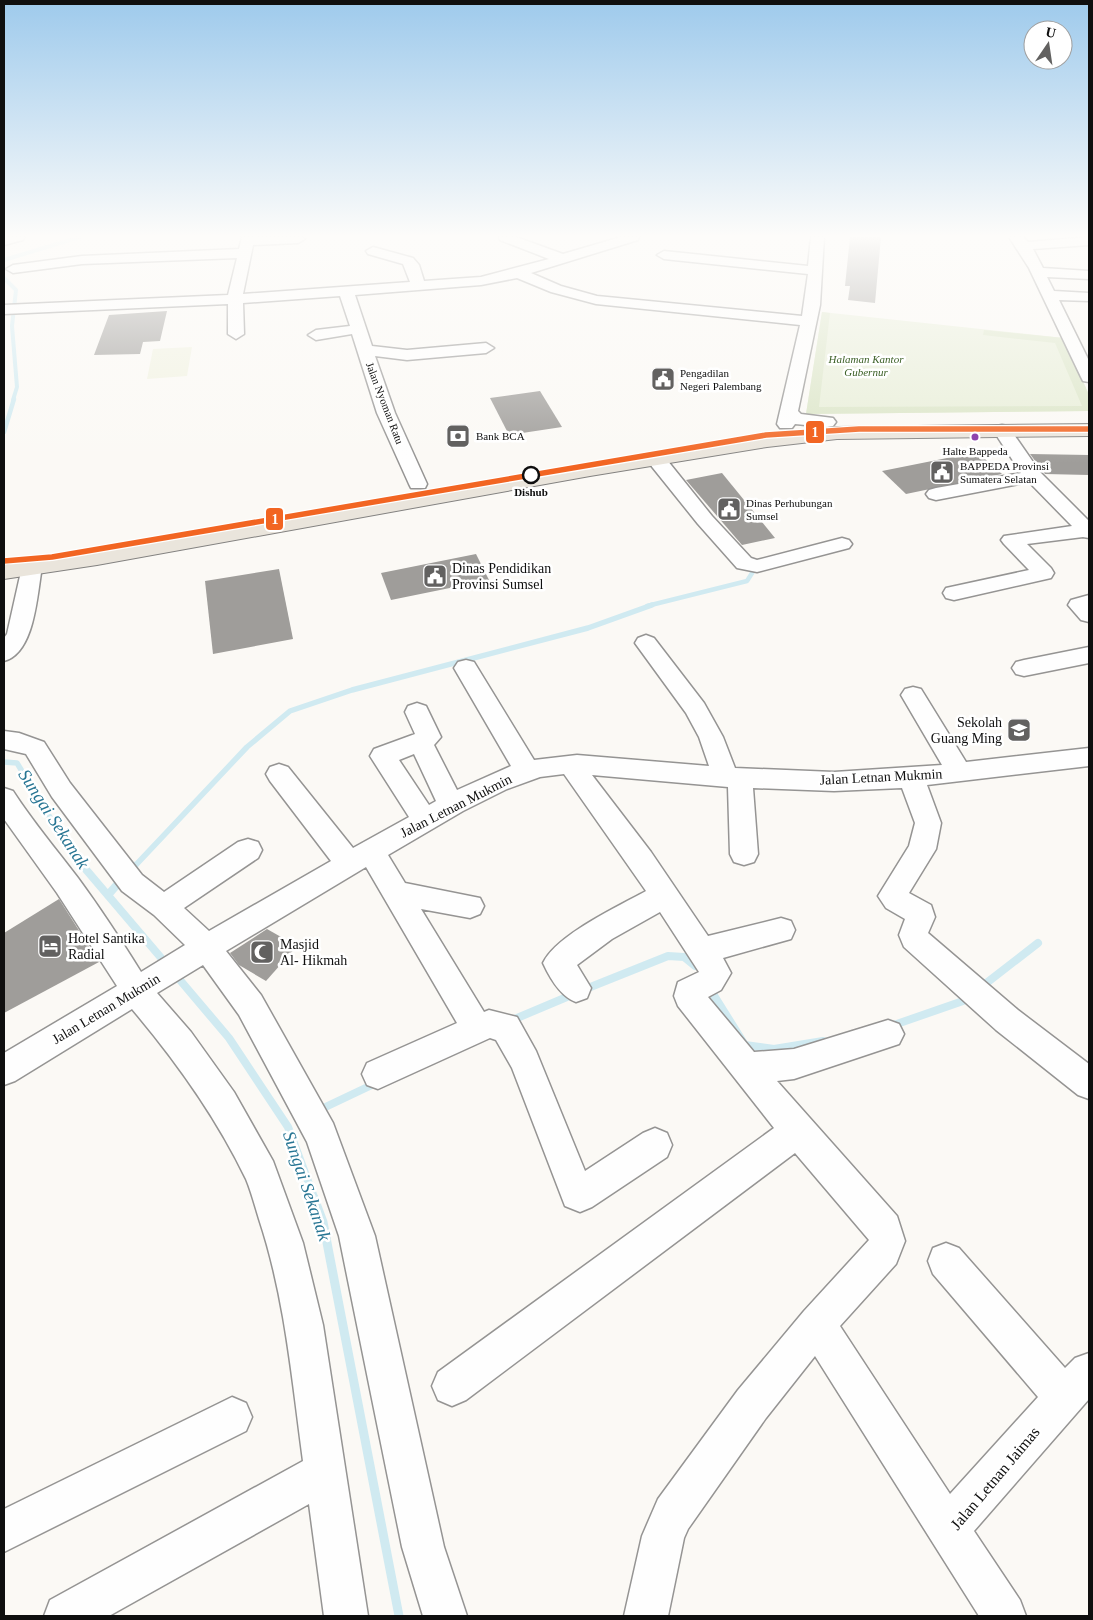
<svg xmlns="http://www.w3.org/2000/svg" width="1093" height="1620" font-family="Georgia,serif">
	<rect width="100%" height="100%" fill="#fbf9f5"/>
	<polygon fill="#e8eed8" points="822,312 1064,338 1089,395 1089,411 806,414"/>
	<polygon fill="#dbe5c7" points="822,312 830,313 819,407 1082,406 1055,343 983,335 984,330 1064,338 1089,395 1089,411 806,414"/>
	<polygon fill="#f1f2e1" points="192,347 187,376 147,379 153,349"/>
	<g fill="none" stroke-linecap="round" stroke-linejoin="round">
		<g stroke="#d0eaf1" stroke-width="4">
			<polyline points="4,260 80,237"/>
			<polyline points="4,278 16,290 12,326 17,387 13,400"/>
		</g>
		<g stroke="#d0eaf1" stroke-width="4.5">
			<polyline points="4,432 14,399"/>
			<polyline points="647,606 747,581 754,570"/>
		</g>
		<g stroke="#d0eaf1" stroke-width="5.5">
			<polyline points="4,762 17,763 71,852 84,868"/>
			<polyline points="133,868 247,747 290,711 352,690 588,628 652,605"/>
		</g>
		<g stroke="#d0eaf1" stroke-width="8">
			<polyline points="83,866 168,966"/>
			<polyline points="129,872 134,866"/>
			<polyline points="108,895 122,879"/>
			<polyline points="174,973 229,1038 288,1127 315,1200"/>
			<polyline points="980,988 1038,943"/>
			<polyline points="710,989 745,1045 774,1049 823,1041"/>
			<polyline points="583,990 668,956 684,957 695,966"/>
			<polyline points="510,1021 574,994"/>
			<polyline points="891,1026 963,1001 970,996"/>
			<polyline points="317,1111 376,1083"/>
		</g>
		<polyline stroke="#d0eaf1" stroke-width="9" points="314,1198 323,1222 399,1616"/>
	</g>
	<g fill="#9f9d9a">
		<polygon points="850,237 881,237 875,303 848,300 850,286 845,286"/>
		<polygon points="167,311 160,341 143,342 140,354 94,355 109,315"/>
		<polygon points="540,391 562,427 509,435 490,398"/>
		<polygon points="977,452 1002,474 906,494 882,471"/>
		<polygon points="1030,454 1089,455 1089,475 1045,474"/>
		<polygon points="722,473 775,538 742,545 686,480"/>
		<polygon points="476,554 489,580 391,600 381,573"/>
		<polygon points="279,569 293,639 213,654 205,581"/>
		<polygon points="59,899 99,962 4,1013 4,933"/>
		<polygon points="267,929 297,946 266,981 239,965 230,953"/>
	</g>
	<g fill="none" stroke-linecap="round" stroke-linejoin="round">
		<g stroke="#959493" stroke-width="3">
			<g id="minor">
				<polygon points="4,237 25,237 23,240 4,245"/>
				<polygon points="242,237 303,237 305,239 298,243 253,245 243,294 410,282 403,264 368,254 366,251 373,247 413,258 419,265 424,281 481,277 549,259 500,240 499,237 516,237 563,254 621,237 639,237 638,240 531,273 561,286 597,296 802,316 808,274 664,259 657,255 664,251 808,266 811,237 824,237 820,305 798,411 801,414 833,418 836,422 833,426 827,427 795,424 792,428 780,428 777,424 800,325 596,304 551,292 517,278 481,285 355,295 372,346 407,350 486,343 494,348 486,353 407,360 375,356 395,413 427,484 425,488 411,488 409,484 377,413 352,334 316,340 308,335 316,330 350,326 340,296 243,303 244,334 236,339 228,334 228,304 4,314 4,305 228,295 237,258 82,264 13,273 6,269 13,265 82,256 239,249"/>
				<polygon points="1009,237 1023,237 1028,242 1089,237 1089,245 1033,249 1043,268 1089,271 1089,279 1047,277 1054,291 1089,293 1089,301 1059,300 1089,361 1089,382 1083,381 1081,377 1029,268"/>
				<polygon points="1002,425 1008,426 1040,472 1089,521 1089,538 1083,537 1027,544 1051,568 1054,573 1051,578 954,600 946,598 943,593 946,588 1029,570 1004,544 1001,540 1004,536 1072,526 1029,482 936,500 929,498 926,494 929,490 936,488 1021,473 993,430 996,426"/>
				<polygon points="656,453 663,455 712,516 751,558 757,560 842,538 849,540 852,544 849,548 757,572 737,568 698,524 649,463 647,459 649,455"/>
				<path d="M 32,561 L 39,562 L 42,567 C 37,594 35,653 4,661 L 4,638 L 7,634 L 22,567 L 25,562 Z"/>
				<polygon points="1089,595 1089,622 1081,620 1068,605 1071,600"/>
				<path d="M 646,635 L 654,638 L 704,703 L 723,737 L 735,768 L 834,772 L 942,765 L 901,695 L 905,689 L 913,687 L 921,689 L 966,762 L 1089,748 L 1089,766 L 927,785 L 941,823 L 936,849 L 909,893 L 931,905 L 935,917 L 928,933 L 1018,1010 L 1089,1064 L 1089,1099 L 1078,1095 L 996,1030 L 904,947 L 899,935 L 905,919 L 886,908 L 878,896 L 909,846 L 915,823 L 902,788 L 834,791 L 753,788 L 758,854 L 754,862 L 744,865 L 734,862 L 730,854 L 728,787 L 592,775 L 651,852 L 708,936 L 781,918 L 791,921 L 795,930 L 791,939 L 723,958 L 731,973 L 721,990 L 708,997 L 754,1052 L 794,1049 L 888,1020 L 899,1024 L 904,1034 L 899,1044 L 794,1079 L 777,1081 L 897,1216 L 905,1241 L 896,1264 L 840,1326 L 950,1494 L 1038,1397 L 933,1274 L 928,1261 L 933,1248 L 946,1243 L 959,1248 L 1065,1368 L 1075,1358 L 1089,1353 L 1089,1399 L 974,1531 L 1020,1600 L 1026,1616 L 979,1616 L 815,1356 L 766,1418 L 688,1529 L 684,1538 L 668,1616 L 624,1616 L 642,1536 L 658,1499 L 738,1390 L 804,1311 L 869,1240 L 795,1153 L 466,1400 L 452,1406 L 438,1400 L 432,1386 L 438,1372 L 774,1128 L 678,1006 L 674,996 L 678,982 L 699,972 L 660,912 L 612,939 L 577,965 L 591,988 L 587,998 L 576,1002 C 560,996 550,978 543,963 C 556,935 619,906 646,891 L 564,774 L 540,777 L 507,789 L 463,811 L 388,855 L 405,883 L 480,898 L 484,906 L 480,914 L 470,918 L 421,909 L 484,1012 L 489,1010 L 517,1017 L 536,1051 L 585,1171 L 643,1133 L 655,1128 L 667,1133 L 672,1145 L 667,1157 L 592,1207 L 580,1212 L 565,1206 L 512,1068 L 496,1040 L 490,1038 L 378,1089 L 367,1085 L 362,1074 L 367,1063 L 457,1023 L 366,867 L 226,951 L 261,995 L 333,1123 L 375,1236 L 444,1547 L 467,1616 L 423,1616 L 402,1547 L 339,1236 L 307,1142 L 239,1015 L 203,965 L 157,993 L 191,1032 L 234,1092 L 273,1161 L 303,1243 L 323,1325 L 368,1616 L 324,1616 L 309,1504 L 109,1616 L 44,1616 L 50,1600 L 303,1461 C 292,1380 285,1297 259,1219 C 255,1206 251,1191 246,1179 C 216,1117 176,1061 132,1009 L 15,1081 L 4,1085 L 4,1053 L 117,986 L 57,893 L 4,819 L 4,788 L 13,791 C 33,822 56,849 78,878 C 100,908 121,940 141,972 L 185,945 L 154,915 L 122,891 L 52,797 L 26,754 L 4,749 L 4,731 L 19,733 L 44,742 L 70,783 L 142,875 L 164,892 L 238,842 L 248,839 L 258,842 L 262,850 L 258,858 L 184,908 L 209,931 L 331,861 L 270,781 L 266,774 L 270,767 L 279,764 L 288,767 L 353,848 L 409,817 L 370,756 L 374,749 L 415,734 L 405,712 L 408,706 L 417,703 L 426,706 L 441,737 L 434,745 L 457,790 L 511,766 L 454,668 L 458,662 L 466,660 L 474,662 L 534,760 L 577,755 L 709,766 L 699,737 L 686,713 L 635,643 L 638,638 ZM 414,754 L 436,801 L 429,805 L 399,760 Z"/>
				<polygon points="1089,647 1089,663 1024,676 1016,674 1012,668 1016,662 1024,660"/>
				<polygon points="232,1397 246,1403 252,1417 246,1431 4,1552 4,1509"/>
			</g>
		</g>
		<g stroke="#838280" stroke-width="2">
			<polygon id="major" points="1089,424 1089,436 837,439 767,447 590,476 97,565 4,579 4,565 97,551 590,464 767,435 837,427"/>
		</g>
		<use href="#minor" fill="#fefefe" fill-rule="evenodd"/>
		<use href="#major" fill="#eae5dc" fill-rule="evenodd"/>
		<g stroke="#fff" stroke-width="8">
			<polyline id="rail-1" points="4,561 52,557 766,435 859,429 1089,429"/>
		</g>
		<use href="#rail-1" stroke="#f26522" stroke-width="5.5"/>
	</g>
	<linearGradient id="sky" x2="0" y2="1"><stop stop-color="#9ecaec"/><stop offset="0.51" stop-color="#fdfcfa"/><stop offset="1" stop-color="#fdfcfa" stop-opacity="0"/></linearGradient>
	<rect width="1093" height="463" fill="url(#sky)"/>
	<defs>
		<g id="civic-square" transform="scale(1.25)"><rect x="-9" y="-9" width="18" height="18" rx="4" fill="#626160" stroke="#fff"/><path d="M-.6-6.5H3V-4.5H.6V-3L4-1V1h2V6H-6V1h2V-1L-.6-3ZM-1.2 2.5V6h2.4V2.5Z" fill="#fff"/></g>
		<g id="bank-square" transform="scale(1.25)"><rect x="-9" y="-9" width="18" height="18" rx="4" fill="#626160" stroke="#fff"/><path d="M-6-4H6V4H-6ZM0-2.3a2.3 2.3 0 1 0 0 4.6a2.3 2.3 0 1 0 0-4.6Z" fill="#fff"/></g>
		<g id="school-square" transform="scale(1.25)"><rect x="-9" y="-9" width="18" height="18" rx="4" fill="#626160" stroke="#fff"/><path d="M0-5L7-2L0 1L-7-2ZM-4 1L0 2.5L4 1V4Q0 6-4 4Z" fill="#fff"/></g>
		<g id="hotel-square" transform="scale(1.25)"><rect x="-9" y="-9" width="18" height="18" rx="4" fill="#626160" stroke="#fff"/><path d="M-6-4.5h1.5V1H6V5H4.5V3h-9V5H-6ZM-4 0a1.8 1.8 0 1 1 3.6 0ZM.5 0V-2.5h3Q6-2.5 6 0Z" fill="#fff"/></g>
		<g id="mosque-square" transform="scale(1.25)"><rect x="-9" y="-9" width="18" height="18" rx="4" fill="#626160" stroke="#fff"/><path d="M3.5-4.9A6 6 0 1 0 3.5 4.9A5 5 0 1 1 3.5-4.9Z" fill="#fff"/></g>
	</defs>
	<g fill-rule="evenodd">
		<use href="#civic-square" x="663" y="379"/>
		<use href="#bank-square" x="458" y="436"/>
		<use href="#civic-square" x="942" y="472"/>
		<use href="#civic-square" x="729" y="509"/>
		<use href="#civic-square" x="435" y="576"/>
		<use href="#school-square" x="1019" y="730"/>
		<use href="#hotel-square" x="50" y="946"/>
		<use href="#mosque-square" x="262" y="952"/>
	</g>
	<circle fill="#8e44ad" stroke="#fff" stroke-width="2" cx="975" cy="437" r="4.5"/>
	<circle fill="#fff" stroke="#0f0f0f" stroke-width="2.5" cx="531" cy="475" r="8"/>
	<g text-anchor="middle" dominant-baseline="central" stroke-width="5" stroke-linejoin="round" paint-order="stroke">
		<g font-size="11" font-style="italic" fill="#3c6027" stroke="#fff">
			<text x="866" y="359">Halaman Kantor<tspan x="866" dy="13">Gubernur</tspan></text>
		</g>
		<g font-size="11" fill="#0f0f0f" stroke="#fff" text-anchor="start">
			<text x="680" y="373">Pengadilan<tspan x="680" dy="13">Negeri Palembang</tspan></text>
			<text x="476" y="436">Bank BCA</text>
			<text x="960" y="466">BAPPEDA Provinsi<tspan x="960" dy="13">Sumatera Selatan</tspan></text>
			<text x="746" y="503">Dinas Perhubungan<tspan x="746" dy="13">Sumsel</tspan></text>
		</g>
		<g font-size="11" fill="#0f0f0f" stroke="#fff">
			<text transform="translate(385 403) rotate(69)">Jalan Nyoman Ratu</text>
		</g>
		<g font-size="11" fill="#0f0f0f" stroke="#fff">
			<text x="975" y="451">Halte Bappeda</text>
		</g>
		<g font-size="11" font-weight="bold" fill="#0f0f0f" stroke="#fff">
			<text x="531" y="492">Dishub</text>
		</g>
		<g font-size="14" fill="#0f0f0f" stroke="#fff" text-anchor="start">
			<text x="452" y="568">Dinas Pendidikan<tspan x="452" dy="16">Provinsi Sumsel</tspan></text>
			<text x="1002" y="722" text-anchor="end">Sekolah<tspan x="1002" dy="16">Guang Ming</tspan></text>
			<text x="68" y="938">Hotel Santika<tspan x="68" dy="16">Radial</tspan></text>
			<text x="280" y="944">Masjid<tspan x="280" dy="16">Al- Hikmah</tspan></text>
		</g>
		<g font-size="14" fill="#0f0f0f" stroke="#fff">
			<text transform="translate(881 777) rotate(-3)">Jalan Letnan Mukmin</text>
			<text transform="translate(456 806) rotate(-27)">Jalan Letnan Mukmin</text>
			<text transform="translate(106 1009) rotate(-31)">Jalan Letnan Mukmin</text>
		</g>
		<g font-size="16" fill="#0f0f0f" stroke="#fff">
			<text transform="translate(995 1478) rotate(-50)">Jalan Letnan Jaimas</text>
		</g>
		<g font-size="18" font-style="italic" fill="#277593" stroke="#fff">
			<text transform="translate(54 819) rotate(57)">Sungai Sekanak</text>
			<text transform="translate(307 1186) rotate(71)">Sungai Sekanak</text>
		</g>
	</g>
	<g stroke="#fff" stroke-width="2">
		<rect x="805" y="420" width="20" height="24" rx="5" fill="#f26522"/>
		<rect x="265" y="507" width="19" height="24" rx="5" fill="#f26522"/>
	</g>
	<g font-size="14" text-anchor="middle" font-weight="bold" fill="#fff">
		<text x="815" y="437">1</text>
		<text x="275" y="524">1</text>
	</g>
	<rect width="1093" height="1620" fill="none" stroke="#0f0f0f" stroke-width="10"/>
	<g transform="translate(1048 45) rotate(13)"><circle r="24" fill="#ffffff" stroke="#9f9f9f"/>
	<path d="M0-4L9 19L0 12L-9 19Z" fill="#626160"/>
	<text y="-8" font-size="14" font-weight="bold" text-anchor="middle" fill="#0f0f0f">U</text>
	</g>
</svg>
